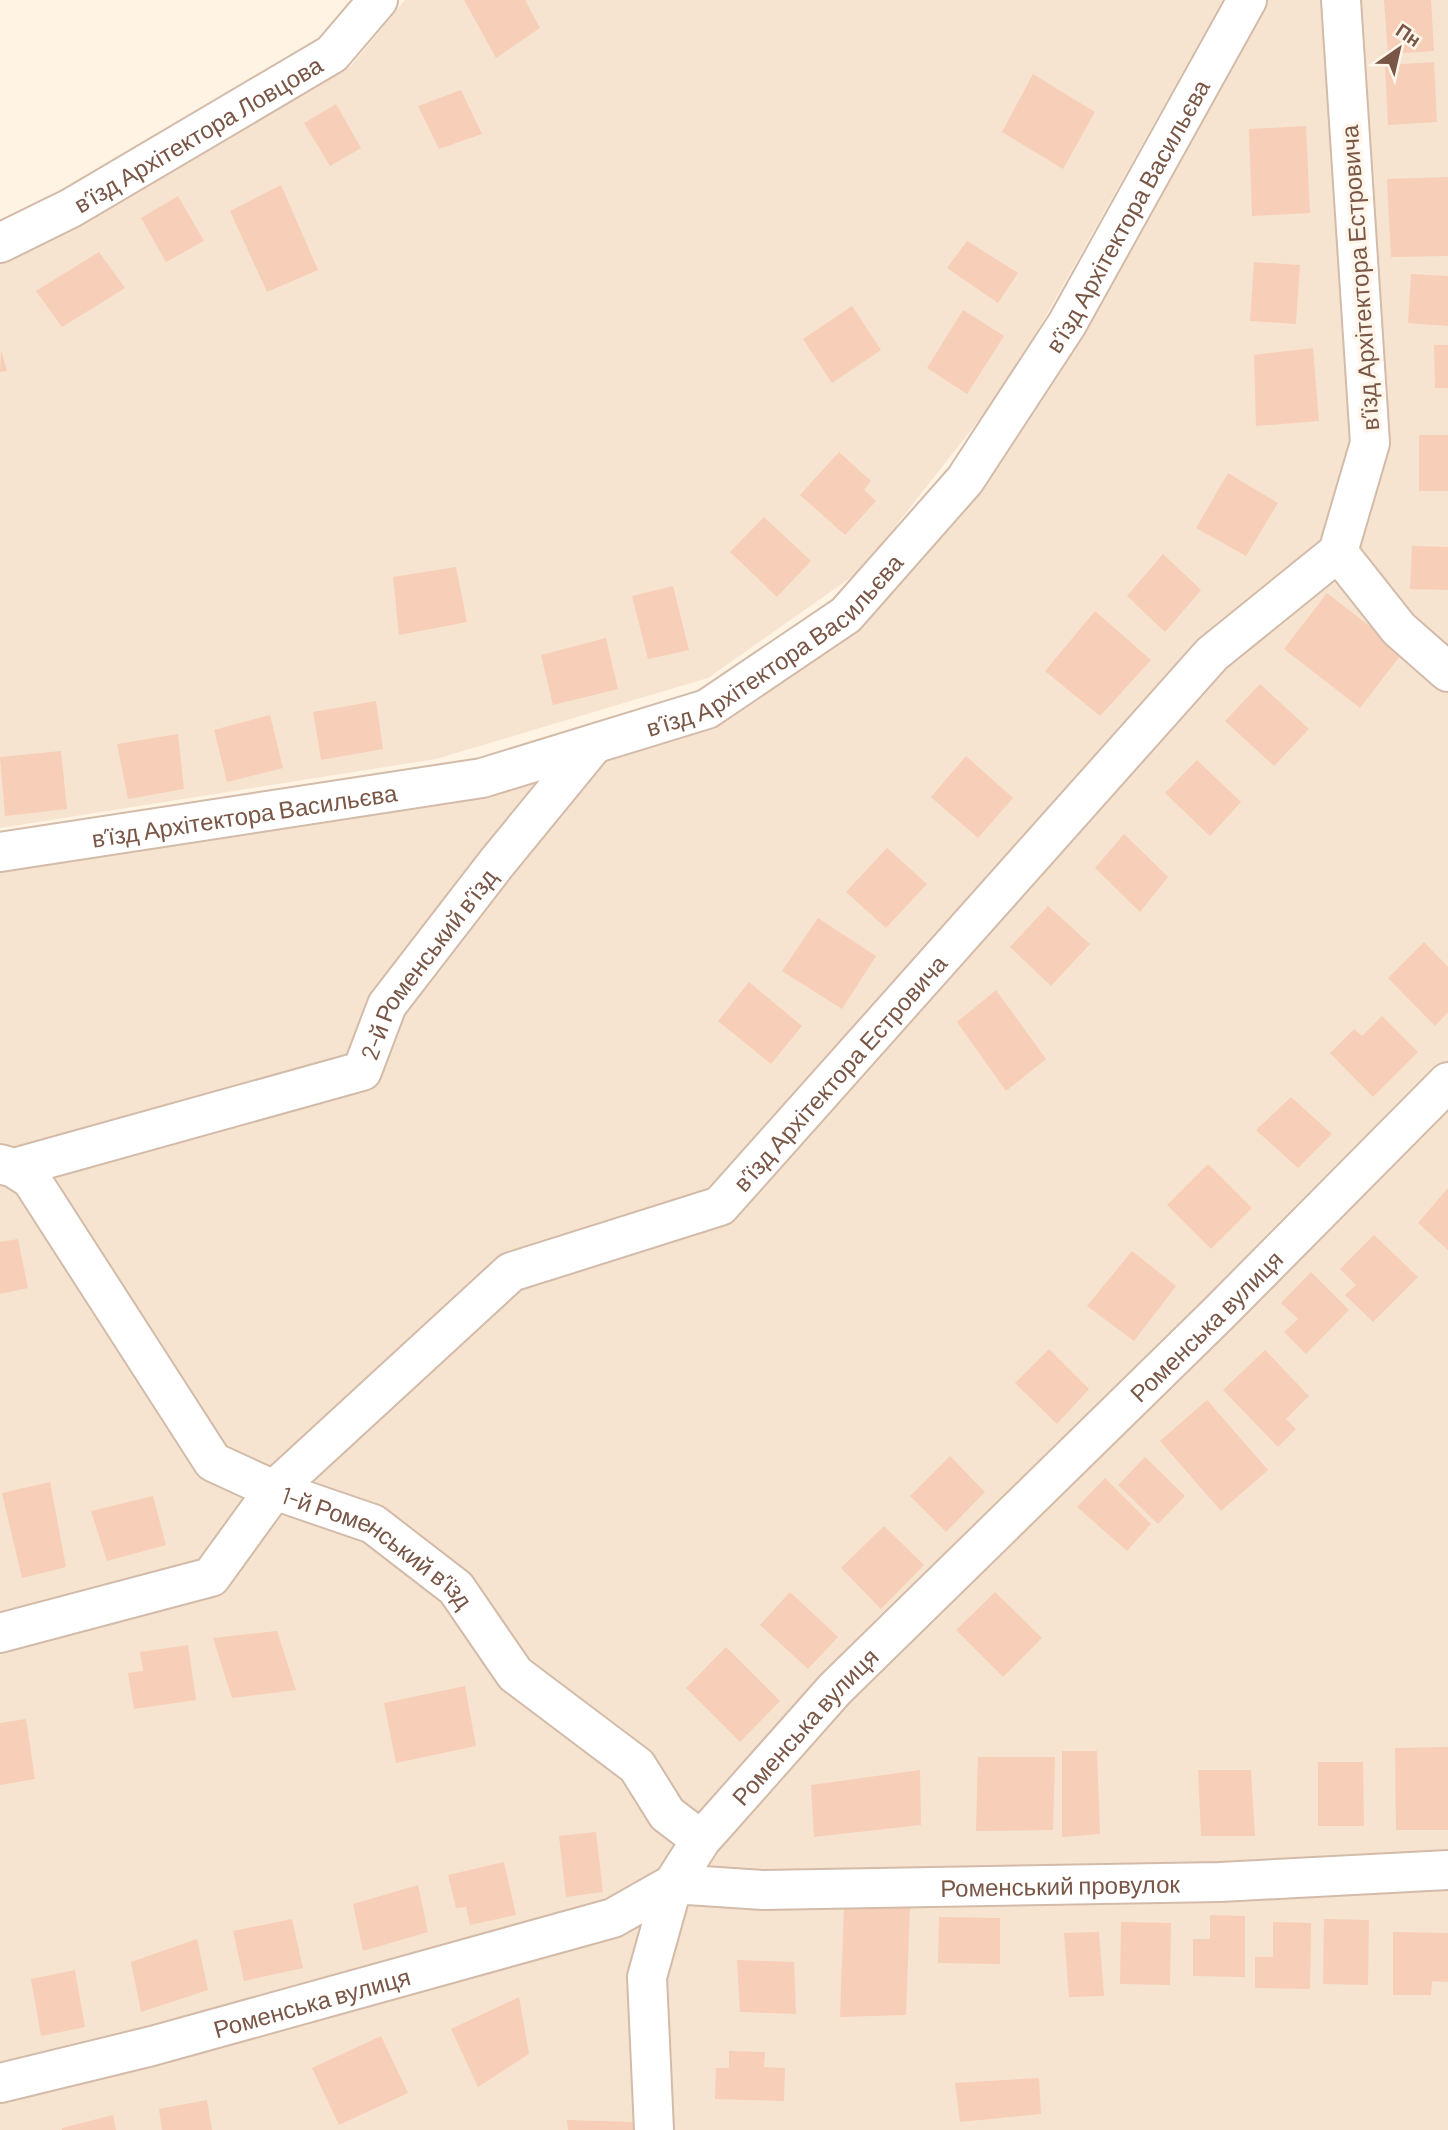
<svg xmlns="http://www.w3.org/2000/svg" width="1448" height="2130" font-family="Barlow,sans-serif">
	<rect width="100%" height="100%" fill="#fff3e3"/>
	<g fill="#f7e4d0">
		<polygon points="405,0 1223,0 1009,382 860,571 708,678 436,759 0,828 0,260 351,66"/>
		<polygon points="1265,0 1448,0 1448,2130 0,2130 0,869 480,789 849,631"/>
	</g>
	<g fill="#f7ceb7">
		<polygon points="464,0 525,0 540,28 496,58"/>
		<polygon points="1384,0 1431,0 1434,51 1388,54"/>
		<polygon points="1434,62 1437,122 1388,125 1385,65"/>
		<polygon points="1033,74 1095,112 1063,169 1002,132"/>
		<polygon points="461,90 482,134 439,149 418,106"/>
		<polygon points="336,104 361,148 330,166 304,123"/>
		<polygon points="1306,126 1310,213 1252,216 1249,129"/>
		<polygon points="1448,177 1448,256 1391,257 1387,179"/>
		<polygon points="281,185 318,270 267,292 230,211"/>
		<polygon points="178,196 204,241 166,262 141,218"/>
		<polygon points="967,241 1018,273 998,303 947,268"/>
		<polygon points="99,252 125,288 62,327 36,291"/>
		<polygon points="1254,262 1300,265 1296,324 1250,321"/>
		<polygon points="1411,274 1448,276 1448,326 1408,323"/>
		<polygon points="852,306 881,350 832,383 803,339"/>
		<polygon points="963,310 1004,336 967,394 927,368"/>
		<polygon points="1434,345 1448,345 1448,388 1435,388"/>
		<polygon points="1313,348 1319,421 1256,426 1254,355"/>
		<polygon points="1,350 7,371 0,372"/>
		<rect x="1419" y="435" width="29" height="56"/>
		<polygon points="839,452 871,481 864,490 876,501 845,535 800,495"/>
		<polygon points="1228,473 1278,503 1246,556 1196,528"/>
		<polygon points="764,517 811,561 777,597 730,552"/>
		<polygon points="1412,546 1448,547 1448,590 1410,589"/>
		<polygon points="1163,554 1201,590 1165,632 1127,596"/>
		<polygon points="456,567 467,622 399,635 393,577"/>
		<polygon points="673,586 689,650 648,659 632,596"/>
		<polygon points="1327,593 1403,652 1360,708 1284,649"/>
		<polygon points="1095,611 1151,660 1100,716 1045,671"/>
		<polygon points="606,638 618,689 553,705 541,655"/>
		<polygon points="1260,684 1309,729 1274,766 1225,721"/>
		<polygon points="376,701 383,749 321,760 313,712"/>
		<polygon points="270,715 283,768 227,782 214,730"/>
		<polygon points="178,734 184,789 128,799 117,744"/>
		<polygon points="61,751 67,809 5,816 0,757"/>
		<polygon points="966,756 1013,798 978,838 931,797"/>
		<polygon points="1197,760 1241,802 1210,836 1165,793"/>
		<polygon points="1124,834 1168,877 1140,912 1095,868"/>
		<polygon points="887,848 927,884 886,928 846,892"/>
		<polygon points="1048,906 1090,944 1051,986 1010,947"/>
		<polygon points="818,918 876,956 842,1009 782,971"/>
		<polygon points="1424,942 1448,967 1448,1012 1435,1026 1388,978"/>
		<polygon points="749,982 802,1026 771,1064 718,1021"/>
		<polygon points="996,990 1046,1059 1006,1091 957,1022"/>
		<polygon points="1382,1016 1418,1052 1373,1097 1330,1053 1354,1029 1362,1036"/>
		<polygon points="1291,1097 1332,1134 1298,1168 1256,1130"/>
		<polygon points="1208,1164 1252,1208 1211,1249 1167,1205"/>
		<polygon points="1448,1188 1448,1250 1418,1223"/>
		<polygon points="1374,1235 1418,1277 1373,1322 1345,1295 1356,1285 1340,1269"/>
		<polygon points="18,1239 28,1288 0,1294 0,1242"/>
		<polygon points="1132,1251 1176,1286 1134,1341 1087,1306"/>
		<polygon points="1311,1272 1349,1310 1306,1354 1284,1332 1298,1319 1281,1303"/>
		<polygon points="1049,1349 1089,1389 1057,1424 1015,1383"/>
		<polygon points="1265,1350 1309,1396 1286,1419 1296,1429 1278,1447 1223,1390"/>
		<polygon points="1207,1400 1268,1470 1221,1511 1160,1441"/>
		<polygon points="950,1456 985,1492 946,1532 910,1496"/>
		<polygon points="1145,1457 1185,1496 1158,1524 1118,1485"/>
		<polygon points="1105,1478 1151,1524 1127,1551 1077,1507"/>
		<polygon points="50,1482 66,1567 22,1578 2,1493"/>
		<polygon points="153,1496 166,1545 107,1561 91,1511"/>
		<polygon points="884,1526 924,1565 881,1609 841,1568"/>
		<polygon points="790,1592 838,1637 808,1669 760,1625"/>
		<polygon points="995,1592 1042,1638 1003,1677 956,1630"/>
		<polygon points="277,1631 296,1690 232,1698 213,1638"/>
		<polygon points="188,1645 196,1700 134,1709 128,1673 143,1671 140,1652"/>
		<polygon points="726,1647 780,1701 740,1742 686,1688"/>
		<polygon points="465,1686 476,1746 396,1763 384,1703"/>
		<polygon points="26,1719 35,1779 0,1785 0,1723"/>
		<polygon points="1448,1747 1448,1830 1396,1830 1395,1748"/>
		<polygon points="1062,1751 1097,1751 1100,1834 1062,1837"/>
		<polygon points="978,1757 1055,1757 1053,1830 976,1831"/>
		<polygon points="1318,1762 1363,1762 1364,1826 1318,1826"/>
		<polygon points="920,1770 921,1825 814,1837 811,1785"/>
		<polygon points="1198,1770 1251,1770 1255,1836 1201,1836"/>
		<polygon points="596,1832 603,1892 566,1897 559,1836"/>
		<polygon points="504,1862 516,1915 470,1925 466,1907 456,1908 448,1875"/>
		<polygon points="418,1885 428,1932 363,1951 353,1904"/>
		<polygon points="910,1905 906,2015 840,2017 844,1907"/>
		<polygon points="1210,1915 1245,1916 1245,1977 1193,1976 1193,1939 1210,1939"/>
		<polygon points="939,1917 1000,1918 1000,1964 938,1963"/>
		<polygon points="292,1919 303,1968 244,1981 233,1931"/>
		<polygon points="1324,1919 1369,1920 1368,1985 1323,1984"/>
		<polygon points="1121,1922 1171,1923 1170,1985 1120,1984"/>
		<polygon points="1273,1922 1311,1923 1310,1989 1255,1988 1255,1957 1273,1957"/>
		<polygon points="1099,1932 1104,1996 1069,1997 1064,1933"/>
		<polygon points="1393,1932 1448,1933 1448,1982 1432,1981 1431,1995 1393,1995"/>
		<polygon points="197,1939 208,1990 141,2012 131,1962"/>
		<polygon points="737,1960 794,1962 796,2014 740,2012"/>
		<polygon points="75,1970 85,2027 41,2036 31,1979"/>
		<polygon points="519,1997 529,2054 478,2087 451,2029"/>
		<polygon points="381,2036 408,2093 339,2125 312,2068"/>
		<polygon points="729,2051 765,2052 764,2067 785,2068 784,2101 715,2099 716,2068 729,2068"/>
		<polygon points="1039,2078 1041,2114 960,2122 955,2083"/>
		<polygon points="207,2100 212,2130 162,2130 159,2109"/>
		<polygon points="113,2115 116,2130 62,2130 62,2128"/>
		<polygon points="567,2120 633,2122 633,2130 568,2130"/>
	</g>
	<g fill="none" stroke-linecap="round" stroke-linejoin="round">
		<g stroke="#d3bbaa" stroke-width="42">
			<g id="minor">
				<path id="s1" d="M 0,243 L 71,208 L 332,54 L 378,0"/>
				<polyline points="1338,552 1399,629 1448,672"/>
				<path id="s2" d="M 0,852 L 482,778 L 707,709 L 846,615 L 965,480 L 1067,324 L 1247,0"/>
				<path id="s3" d="M 0,1164 L 14,1168 L 31,1179 L 213,1462 L 274,1490 L 373,1524 L 456,1588 L 515,1674 L 637,1766 L 667,1814 L 701,1840"/>
				<path id="s4" d="M 14,1168 L 362,1071 L 387,1005 L 495,865 L 594,744"/>
				<path id="s5" d="M 0,1633 L 211,1577 L 274,1490 L 511,1272 L 720,1206 L 1212,654 L 1338,552 L 1370,443 L 1341,0"/>
				<path id="s6" d="M 0,2083 L 152,2046 L 613,1918 L 673,1884 L 701,1840 L 835,1689 L 1219,1313 L 1448,1082"/>
				<path id="s7" d="M 654,2130 L 647,1977 L 673,1884 L 763,1890 L 1220,1882 L 1448,1870"/>
			</g>
		</g>
		<use href="#minor" stroke="#fff" stroke-width="38"/>
	</g>
	<g text-anchor="middle" dominant-baseline="central" stroke-width="7" stroke-linejoin="round" paint-order="stroke">
		<g font-size="24" fill="#795646" stroke="#fff6eb">
			<text stroke="none"><textPath href="#s1" startOffset="226">в’їзд Архітектора Ловцова</textPath></text>
			<text stroke="none"><textPath href="#s2" startOffset="1381">в’їзд Архітектора Васильєва</textPath></text>
			<text transform="translate(1359 278) rotate(-94)">в’їзд Архітектора Естровича</text>
			<text stroke="none"><textPath href="#s2" startOffset="814">в’їзд Архітектора Васильєва</textPath></text>
			<text stroke="none"><textPath href="#s2" startOffset="247">в’їзд Архітектора Васильєва</textPath></text>
			<text stroke="none"><textPath href="#s4" startOffset="488">2-й Роменський в’їзд</textPath></text>
			<text stroke="none"><textPath href="#s5" startOffset="1046">в’їзд Архітектора Естровича</textPath></text>
			<text stroke="none"><textPath href="#s6" startOffset="1477">Роменська вулиця</textPath></text>
			<text stroke="none"><textPath href="#s3" startOffset="558">1-й Роменський в’їзд</textPath></text>
			<text stroke="none"><textPath href="#s6" startOffset="910">Роменська вулиця</textPath></text>
			<text stroke="none"><textPath href="#s7" startOffset="637">Роменський провулок</textPath></text>
			<text stroke="none"><textPath href="#s6" startOffset="322">Роменська вулиця</textPath></text>
		</g>
	</g>
	<g transform="translate(1399 49) rotate(34)" stroke="#fff6eb" stroke-width="5" paint-order="stroke">
	<path d="M0-5L12 26L0 18L-12 26Z" fill="#795646"/>
	<text y="-10" font-size="19" font-weight="bold" text-anchor="middle" fill="#795646">Пн</text>
	</g>
</svg>
